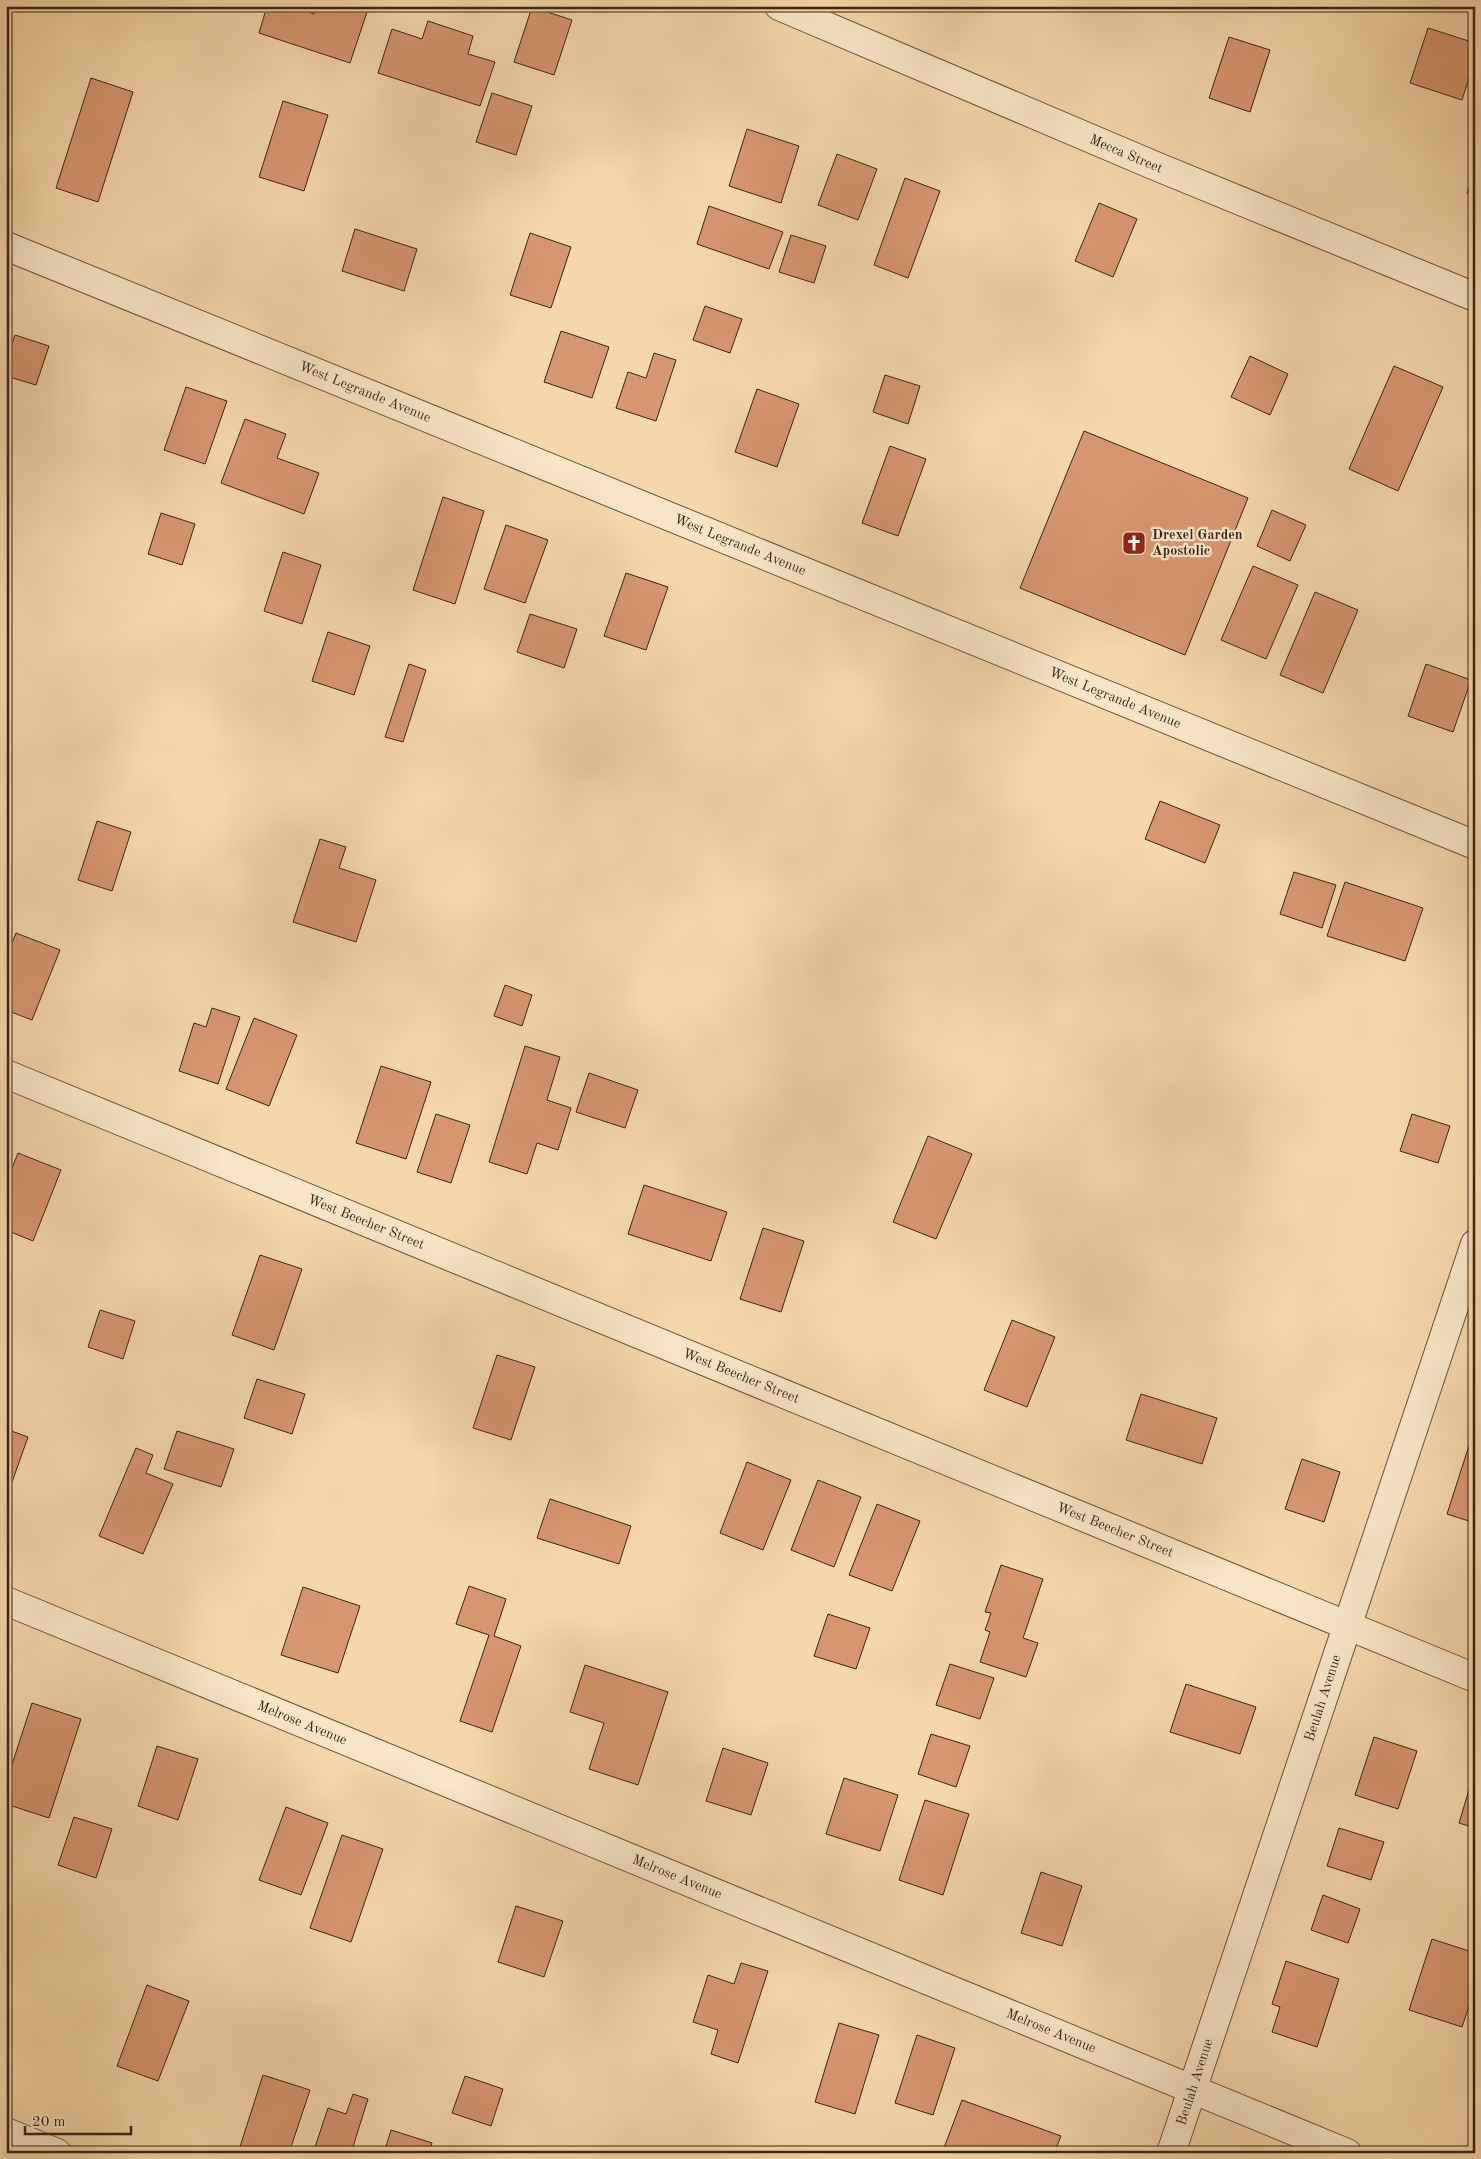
<svg xmlns="http://www.w3.org/2000/svg" width="1481" height="2159" font-family="'Old Standard TT',serif">
	<rect width="100%" height="100%" fill="#f5d7aa"/>
	<filter id="stains"><feTurbulence type="fractalNoise" baseFrequency=".004" numOctaves="4"/><feColorMatrix values="0 0 0 0 .2 0 0 0 0 .09 0 0 0 0 .02 0 0 0 .5 -.17"/></filter>
	<radialGradient id="worn" r=".72"><stop offset=".6" stop-color="#630" stop-opacity="0"/><stop offset="1" stop-color="#630" stop-opacity=".3"/></radialGradient>
	<g fill="#d69670" stroke="#3d2418">
		<polygon points="267,6 291,6 314,14 317,6 369,6 350,63 259,33"/>
		<polygon points="532,7 572,20 554,75 514,62"/>
		<polygon points="428,21 473,36 468,54 495,62 480,106 378,73 392,29 422,39"/>
		<polygon points="1428,28 1475,43 1475,59 1462,100 1410,83"/>
		<polygon points="1229,37 1270,50 1250,112 1209,98"/>
		<polygon points="91,78 133,92 98,202 56,188"/>
		<polygon points="492,93 532,106 516,155 476,142"/>
		<polygon points="283,101 328,115 304,191 259,177"/>
		<polygon points="747,129 799,146 781,203 729,186"/>
		<polygon points="837,154 877,169 858,220 818,205"/>
		<polygon points="1475,171 1475,196 1467,193"/>
		<polygon points="905,178 940,191 908,278 874,265"/>
		<polygon points="1099,203 1137,219 1113,277 1075,261"/>
		<polygon points="709,206 783,232 769,269 697,244"/>
		<polygon points="355,229 417,249 404,291 342,271"/>
		<polygon points="530,233 571,247 551,308 510,295"/>
		<polygon points="791,235 826,246 814,283 779,272"/>
		<polygon points="705,306 742,319 730,353 693,340"/>
		<polygon points="561,331 609,347 592,398 544,382"/>
		<polygon points="15,335 49,346 36,385 6,376 6,361"/>
		<polygon points="654,353 676,360 656,421 616,408 628,372 646,378"/>
		<polygon points="1250,356 1288,374 1270,415 1231,397"/>
		<polygon points="1394,366 1443,387 1398,491 1349,469"/>
		<polygon points="885,375 920,386 908,424 873,412"/>
		<polygon points="186,387 227,401 205,464 164,450"/>
		<polygon points="757,389 799,404 777,467 735,452"/>
		<polygon points="245,419 286,434 277,458 319,473 304,514 221,483"/>
		<polygon points="1084,431 1248,498 1185,655 1020,588"/>
		<polygon points="890,446 926,459 898,536 862,523"/>
		<polygon points="443,497 484,511 455,604 413,590"/>
		<polygon points="1272,510 1306,525 1290,561 1257,546"/>
		<polygon points="161,513 195,524 182,565 148,554"/>
		<polygon points="506,525 548,540 525,603 484,589"/>
		<polygon points="283,552 321,565 302,624 264,611"/>
		<polygon points="1253,566 1298,585 1266,659 1221,640"/>
		<polygon points="626,573 668,587 646,650 604,636"/>
		<polygon points="1315,592 1358,610 1323,693 1280,675"/>
		<polygon points="530,614 577,629 564,668 517,652"/>
		<polygon points="328,632 370,646 354,695 312,681"/>
		<polygon points="409,664 426,670 403,742 385,737"/>
		<polygon points="1426,664 1471,680 1453,732 1408,716"/>
		<polygon points="1160,801 1220,825 1205,863 1145,839"/>
		<polygon points="97,821 131,832 112,891 78,880"/>
		<polygon points="320,839 346,847 339,868 376,880 356,942 293,922"/>
		<polygon points="1294,872 1336,885 1322,928 1280,914"/>
		<polygon points="1345,882 1423,908 1405,961 1327,936"/>
		<polygon points="16,933 60,950 32,1020 6,1010 6,958"/>
		<polygon points="505,985 532,995 522,1026 494,1016"/>
		<polygon points="212,1008 240,1017 218,1084 179,1071 194,1023 206,1027"/>
		<polygon points="254,1018 297,1035 269,1106 226,1089"/>
		<polygon points="525,1046 560,1057 547,1100 571,1108 558,1150 537,1143 527,1174 489,1162"/>
		<polygon points="381,1066 431,1082 406,1159 356,1143"/>
		<polygon points="589,1073 638,1090 625,1128 576,1112"/>
		<polygon points="436,1114 470,1125 451,1183 417,1172"/>
		<polygon points="1412,1114 1450,1126 1438,1163 1400,1151"/>
		<polygon points="928,1136 972,1154 936,1239 893,1222"/>
		<polygon points="18,1153 61,1170 33,1241 6,1230 6,1183"/>
		<polygon points="644,1185 727,1212 711,1261 628,1234"/>
		<polygon points="763,1228 804,1241 781,1312 740,1299"/>
		<polygon points="260,1255 302,1269 274,1350 232,1335"/>
		<polygon points="100,1310 135,1321 123,1359 88,1347"/>
		<polygon points="1012,1320 1055,1337 1027,1407 984,1390"/>
		<polygon points="497,1355 535,1367 511,1440 473,1428"/>
		<polygon points="257,1379 305,1394 292,1434 244,1418"/>
		<polygon points="1141,1394 1217,1418 1202,1464 1126,1440"/>
		<polygon points="1475,1427 1475,1523 1447,1514"/>
		<polygon points="6,1429 28,1437 11,1485 6,1484"/>
		<polygon points="177,1431 234,1449 221,1487 164,1469"/>
		<polygon points="136,1448 153,1455 146,1473 173,1484 143,1554 99,1536"/>
		<polygon points="1302,1459 1340,1472 1324,1522 1285,1509"/>
		<polygon points="747,1462 791,1480 763,1550 720,1533"/>
		<polygon points="818,1480 861,1497 834,1567 791,1550"/>
		<polygon points="550,1499 631,1526 619,1564 537,1538"/>
		<polygon points="877,1504 920,1521 892,1591 849,1575"/>
		<polygon points="1001,1565 1043,1579 1023,1638 1038,1643 1026,1677 980,1662 990,1632 985,1630 991,1613 985,1612"/>
		<polygon points="469,1586 506,1599 494,1636 521,1646 492,1732 460,1721 489,1635 456,1624"/>
		<polygon points="303,1587 360,1606 338,1673 281,1655"/>
		<polygon points="828,1614 870,1628 856,1669 814,1656"/>
		<polygon points="950,1664 994,1678 980,1719 936,1705"/>
		<polygon points="585,1665 668,1692 638,1785 589,1769 604,1723 570,1712"/>
		<polygon points="1186,1684 1256,1707 1240,1754 1170,1732"/>
		<polygon points="32,1703 81,1719 49,1818 6,1804 6,1783"/>
		<polygon points="931,1734 970,1746 956,1787 918,1774"/>
		<polygon points="1374,1737 1417,1751 1398,1809 1355,1795"/>
		<polygon points="157,1746 198,1759 178,1820 138,1806"/>
		<polygon points="723,1748 768,1763 751,1815 706,1801"/>
		<polygon points="844,1778 898,1795 880,1851 826,1834"/>
		<polygon points="1471,1783 1475,1784 1475,1828 1459,1823"/>
		<polygon points="925,1800 969,1814 943,1895 899,1880"/>
		<polygon points="286,1807 328,1823 301,1895 259,1880"/>
		<polygon points="74,1817 112,1829 96,1878 58,1865"/>
		<polygon points="1339,1828 1384,1842 1371,1880 1327,1866"/>
		<polygon points="342,1835 383,1849 351,1942 310,1928"/>
		<polygon points="1041,1872 1082,1886 1062,1946 1021,1933"/>
		<polygon points="1323,1895 1360,1909 1348,1943 1311,1930"/>
		<polygon points="516,1906 563,1921 544,1977 498,1962"/>
		<polygon points="1432,1939 1475,1953 1475,1988 1462,2027 1409,2010"/>
		<polygon points="1286,1961 1339,1979 1317,2047 1272,2032 1280,2007 1272,2004"/>
		<polygon points="741,1963 768,1971 738,2063 711,2054 718,2030 693,2022 708,1975 734,1984"/>
		<polygon points="147,1985 189,2001 158,2081 117,2066"/>
		<polygon points="839,2023 879,2035 855,2114 815,2102"/>
		<polygon points="917,2035 955,2048 933,2115 895,2103"/>
		<polygon points="263,2075 310,2090 289,2153 238,2153"/>
		<polygon points="465,2076 503,2089 491,2126 452,2113"/>
		<polygon points="353,2094 368,2099 351,2153 313,2153 328,2108 346,2114"/>
		<polygon points="962,2100 1061,2136 1054,2153 956,2153 944,2148"/>
		<polygon points="391,2130 432,2143 429,2153 384,2153"/>
	</g>
	<g fill="none" stroke-linecap="round" stroke-linejoin="round">
		<g stroke="#6b513c" stroke-width="30">
			<g id="street">
				<polyline points="779,6 1153,165 1475,297"/>
				<polyline points="6,246 1475,845"/>
				<polyline points="6,1074 1475,1678"/>
				<polyline points="6,1601 1347,2153"/>
				<polyline points="6,2132 57,2153"/>
				<polyline points="1171,2153 1475,1244"/>
			</g>
		</g>
		<use href="#street" stroke="#f8e5c8" stroke-width="28"/>
	</g>
	<defs>
		<g id="church-square" transform="scale(1.25)"><rect x="-9" y="-9" width="18" height="18" rx="4" fill="#8f2418" stroke="#f8e5c8"/><path d="M-1.2-6h2.4v3.5h3.3v2.4h-3.3V6h-2.4V-.1h-3.3v-2.4h3.3Z" fill="#fff"/></g>
	</defs>
	<g fill-rule="evenodd">
		<use href="#church-square" x="1134" y="543"/>
	</g>
	<g text-anchor="middle" dominant-baseline="central" stroke-width="4.5" stroke-linejoin="round" paint-order="stroke">
		<g font-size="14" fill="#3d2418" stroke="#f8e5c8">
			<text transform="translate(1126 154) rotate(23)">Mecca Street</text>
			<text transform="translate(365 392) rotate(22)">West Legrande Avenue</text>
			<text transform="translate(740 545) rotate(22)">West Legrande Avenue</text>
			<text transform="translate(1115 698) rotate(22)">West Legrande Avenue</text>
			<text transform="translate(366 1222) rotate(22)">West Beecher Street</text>
			<text transform="translate(741 1376) rotate(22)">West Beecher Street</text>
			<text transform="translate(1115 1530) rotate(22)">West Beecher Street</text>
			<text transform="translate(1323 1698) rotate(-72)">Beulah Avenue</text>
			<text transform="translate(302 1723) rotate(22)">Melrose Avenue</text>
			<text transform="translate(677 1877) rotate(22)">Melrose Avenue</text>
			<text transform="translate(1051 2031) rotate(22)">Melrose Avenue</text>
			<text transform="translate(1195 2082) rotate(-72)">Beulah Avenue</text>
		</g>
		<g font-size="14" font-weight="bold" fill="#3d2418" stroke="#f8e5c8" text-anchor="start">
			<text x="1152" y="535">Drexel Garden<tspan x="1152" dy="16">Apostolic</tspan></text>
		</g>
	</g>
	<rect width="1481" height="2159" fill="none" stroke="#f5d7aa" stroke-width="25"/>
	<rect x="8" y="8" width="1466" height="2144" fill="none" stroke="#3d2418" stroke-width="2.5"/>
	<rect x="12" y="12" width="1456" height="2134" fill="none" stroke="#3d2418"/>
	<path d="M25 2126v8h106v-8" fill="none" stroke="#3d2418" stroke-width="2.5"/>
	<text x="32" y="2126" font-size="15" fill="#3d2418" stroke="#f8e5c8" stroke-width="4" paint-order="stroke">20 m</text>
	<rect width="100%" height="100%" filter="url(#stains)"/>
	<rect width="100%" height="100%" fill="url(#worn)"/>
</svg>
